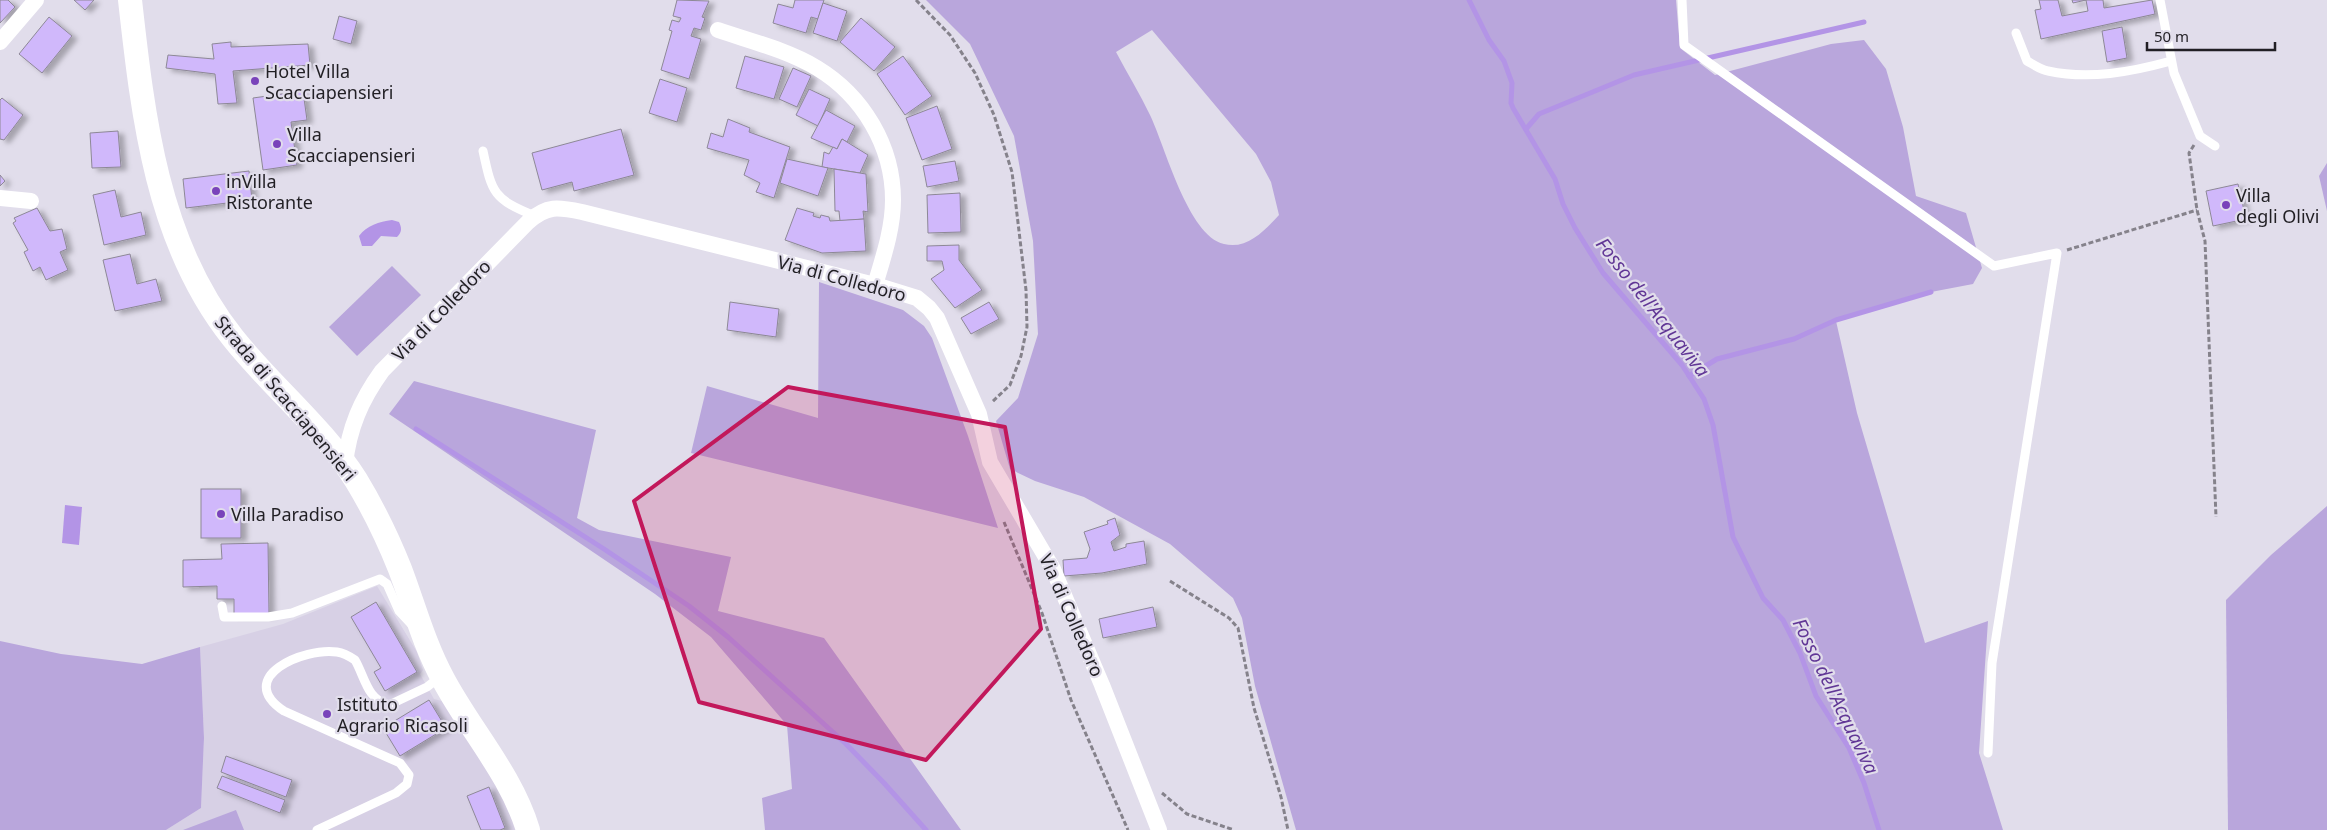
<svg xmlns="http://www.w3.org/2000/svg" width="2327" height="830" font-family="'Noto Sans',sans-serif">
	<defs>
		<filter id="shadow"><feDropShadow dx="5.5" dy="3" stdDeviation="2.5" flood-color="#0004"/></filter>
	</defs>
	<rect width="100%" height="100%" fill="#e1ddeb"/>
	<polygon fill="#d7d0e5" points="377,586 417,652 423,670 420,674 434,699 442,701 490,772 518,830 166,830 201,808 204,738 200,647 283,624"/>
	<g fill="#b9a6dc" fill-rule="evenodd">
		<path d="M 926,0 L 1676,0 L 1680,48 L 1715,75 L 1831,44 L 1864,40 L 1886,69 L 1903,127 L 1916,196 L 1966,213 L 1982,268 L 1973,284 L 1931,292 L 1836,321 L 1857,413 L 1925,643 L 1988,621 L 1979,753 L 2003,830 L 1296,830 L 1255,686 L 1242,618 L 1233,598 L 1170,544 L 1084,497 L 1035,481 L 1010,469 L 996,421 L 1018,398 L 1038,334 L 1033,241 L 1014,136 L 970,44 ZM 1152,30 L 1256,154 L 1271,182 L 1279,215 C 1265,230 1247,250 1224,244 C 1188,236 1165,146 1150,115 C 1140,94 1127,73 1116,52 Z"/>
		<polygon points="2327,163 2327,211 2319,176"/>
		<polygon points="392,266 421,295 357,356 329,327"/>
		<polygon points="819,282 903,310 924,326 932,338 968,436 998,528 691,453 707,386 818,418"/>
		<polygon points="414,381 596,430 577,518 599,530 731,557 718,611 824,638 961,830 765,830 762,798 792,789 787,725 711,637 655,594 389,414"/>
		<polygon points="2327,506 2327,830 2228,830 2226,600 2271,555"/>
		<polygon points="0,641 61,654 142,664 200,647 204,738 201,808 166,830 0,830"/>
		<polygon points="236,810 244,830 183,830"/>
	</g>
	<g fill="#b394e6">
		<path d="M 392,220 L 399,222 C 402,228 402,232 397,237 L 381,236 L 372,246 L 362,246 L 359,236 C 367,225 379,222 392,220 Z"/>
		<polygon points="65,505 82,507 79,545 62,543"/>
	</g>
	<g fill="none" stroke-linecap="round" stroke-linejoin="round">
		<g stroke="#b394e6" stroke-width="5">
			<polyline points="1469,0 1489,40 1504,61 1512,83 1511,103 1513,108 1555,179 1563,204 1575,228 1603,273 1682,365 1704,399 1713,425 1733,537 1763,598 1783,620 1800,653 1816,696 1849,748 1864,783 1879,830"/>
			<polyline points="1526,129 1539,114 1634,75 1864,22"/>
			<polyline points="1689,376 1717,359 1794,339 1836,320 1931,292"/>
			<polyline points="416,429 604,549 689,606 728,637 846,744 884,783 926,830"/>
		</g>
	</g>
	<g fill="#d0b8fb" stroke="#8d8896" filter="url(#shadow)">
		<polygon points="0,0 8,0 15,7 0,23"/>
		<polygon points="74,0 94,0 85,10"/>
		<polygon points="677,0 709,1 702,17 705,18 701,30 694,28 691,36 701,39 689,79 661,70 672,31 669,30 672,20 679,22 681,18 673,16"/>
		<polygon points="795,0 824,0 818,19 811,17 806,33 773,23 778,4 793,8"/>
		<polygon points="2039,0 2058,0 2062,16 2088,11 2086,0 2073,3 2072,0 2103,0 2104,8 2152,0 2155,14 2041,39 2035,10 2041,9"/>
		<polygon points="823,3 847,11 837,41 813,33"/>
		<polygon points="339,16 357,21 351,44 333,39"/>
		<polygon points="49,17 72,36 42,73 19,54"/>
		<polygon points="861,18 895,47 874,71 840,42"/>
		<polygon points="2122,27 2127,58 2107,62 2102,31"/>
		<polygon points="231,42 231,47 308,44 310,65 233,71 237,103 218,104 215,74 166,68 168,55 214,59 212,44"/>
		<polygon points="745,56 784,67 774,99 736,88"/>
		<polygon points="903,56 932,96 905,115 877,74"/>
		<polygon points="793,68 811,76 797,107 779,99"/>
		<polygon points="660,79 687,88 677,122 649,113"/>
		<polygon points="809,89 830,99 818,126 796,115"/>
		<polygon points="303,91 307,120 291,122 297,165 263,170 253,98"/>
		<polygon points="2,98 23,115 4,140 0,139 0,100"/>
		<polygon points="937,106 952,149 922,160 906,118"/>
		<polygon points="826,110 855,126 847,142 842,139 837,149 811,138"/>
		<polygon points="728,119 750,128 749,132 790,147 774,198 756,192 760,183 744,175 749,160 707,148 711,133 723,137"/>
		<polygon points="621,129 634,175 574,191 572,182 542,190 532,153"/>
		<polygon points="118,131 121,167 92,168 90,133"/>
		<polygon points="842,139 868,155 860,173 822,167 824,152 829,154 833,147 837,149"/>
		<polygon points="787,159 828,168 818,196 780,183"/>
		<polygon points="955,161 959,181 927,187 923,166"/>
		<polygon points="834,169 866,174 868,212 863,211 864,219 840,221 839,211 835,211"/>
		<polygon points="249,171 252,200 186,208 183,179"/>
		<polygon points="0,175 5,181 0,186"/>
		<polygon points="2238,184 2246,219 2213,226 2206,191"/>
		<polygon points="115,190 121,217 141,212 146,235 104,245 93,195"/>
		<polygon points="960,193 961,232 928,233 927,195"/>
		<polygon points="37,208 50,231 62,229 67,249 60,252 68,270 46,280 40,267 33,271 24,252 28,250 13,223 16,221 14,218"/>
		<polygon points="797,208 814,213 813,216 820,218 821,215 829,217 830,221 864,219 866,251 822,253 785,240"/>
		<polygon points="959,245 959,260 982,290 955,308 931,279 944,270 942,261 927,261 927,246"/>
		<polygon points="130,254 137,284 156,279 162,301 115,311 103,260"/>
		<polygon points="730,302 779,309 776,337 727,330"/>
		<polygon points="989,302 999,319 971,334 961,318"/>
		<rect x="201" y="489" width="40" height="49"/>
		<polygon points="1115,518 1120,535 1111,542 1114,551 1126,547 1126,544 1144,541 1147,564 1102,573 1064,576 1063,560 1087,558 1090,549 1084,532 1108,524 1107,521"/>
		<polygon points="268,543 269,614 234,614 234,599 217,599 217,586 183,587 183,560 222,559 221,544"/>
		<polygon points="376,602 417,672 385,691 374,672 381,668 351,617"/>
		<polygon points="1153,607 1157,627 1103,638 1099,619"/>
		<polygon points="429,700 446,728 400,756 383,728"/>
		<polygon points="226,756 292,780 286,797 221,772"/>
		<polygon points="222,776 285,800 280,813 217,788"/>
		<polygon points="489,787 505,828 500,830 481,830 467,796"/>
	</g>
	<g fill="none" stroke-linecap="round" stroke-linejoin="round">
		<g stroke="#85828b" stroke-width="3" stroke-dasharray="5 2.5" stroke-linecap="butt">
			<polyline points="916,0 950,35 975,73 994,115 1012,172 1026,290 1027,327 1021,356 1010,385 992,402"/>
			<polyline points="2194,145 2189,153 2197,210 2205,241 2216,517"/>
			<polyline points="2067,250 2197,210"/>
			<polyline points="1004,522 1042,613 1071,700 1128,830"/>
			<polyline points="1170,581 1229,618 1238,628 1254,708 1281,797 1288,830"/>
			<polyline points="1162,793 1187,814 1234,830"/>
		</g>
		<g stroke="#fff" stroke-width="9">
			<polyline points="1682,0 1684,45 1994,266 2057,253 1992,663 1988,753"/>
			<polyline points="2160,0 2174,73 2200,136 2215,146"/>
			<path d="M 2016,33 L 2027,61 C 2034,65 2041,70 2048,71 C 2089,80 2131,72 2171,61"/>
			<path d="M 483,151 C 492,193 493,199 535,216"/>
			<polyline points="222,606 224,617 268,617 292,613 380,579 387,584 399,611 413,626"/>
			<path d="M 317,830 L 396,793 L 407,784 L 409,775 L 400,763 L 284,711 C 233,677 305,647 337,652 C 344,653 349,656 355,660 C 365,677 367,700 389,705 L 427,687 L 441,676"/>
		</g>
		<g stroke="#fff" stroke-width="16">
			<path d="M 718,30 C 750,41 787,50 817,68 C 863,96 893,146 893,200 C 893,229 883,258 875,285"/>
			<polyline points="0,42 36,0"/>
			<polyline points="0,198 31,201"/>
			<path d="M 345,464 C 349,428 361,400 382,371 L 528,222 C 547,205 558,207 582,212 L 875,285 L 917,298 L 929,308 L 937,318 L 979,414 L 990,462 L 1053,569 L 1102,685 L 1159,830"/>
		</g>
		<path stroke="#fff" stroke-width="24" d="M 130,0 C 143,117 157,243 233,338 C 272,387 323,428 356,480 C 373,508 388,539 400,569 C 414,606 424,644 443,679 C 470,730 511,774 528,830"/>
	</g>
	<path fill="#c2185b" fill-opacity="0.2" stroke="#c2185b" stroke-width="4" stroke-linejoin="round" d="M 788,387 L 1005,427 L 1041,629 L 926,760 L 699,702 L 634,501 Z"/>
	<g fill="#7943ba" stroke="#e1ddeb" stroke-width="2">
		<circle cx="255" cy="81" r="5"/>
		<circle cx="277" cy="144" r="5"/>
		<circle cx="216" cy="191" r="5"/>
		<circle cx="2226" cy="205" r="5"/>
		<circle cx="221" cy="514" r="5"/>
		<circle cx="327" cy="714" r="5"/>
	</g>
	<g text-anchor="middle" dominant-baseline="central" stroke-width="4.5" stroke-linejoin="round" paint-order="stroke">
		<g font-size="18" fill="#211f24" stroke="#e1ddeb" text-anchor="start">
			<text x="265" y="71">Hotel Villa<tspan x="265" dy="21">Scacciapensieri</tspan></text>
			<text x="287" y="134">Villa<tspan x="287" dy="21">Scacciapensieri</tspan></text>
			<text x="226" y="181">inVilla<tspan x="226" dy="21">Ristorante</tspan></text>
			<text x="2236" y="195">Villa<tspan x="2236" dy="21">degli Olivi</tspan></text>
			<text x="231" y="514">Villa Paradiso</text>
			<text x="337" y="704">Istituto<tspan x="337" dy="21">Agrario Ricasoli</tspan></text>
		</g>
		<g font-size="18" fill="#211f24" stroke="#e1ddeb">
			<text transform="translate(842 278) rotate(15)">Via di Colledoro</text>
			<text transform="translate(441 310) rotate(-46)">Via di Colledoro</text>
			<text transform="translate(286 398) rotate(50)">Strada di Scacciapensieri</text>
			<text transform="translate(1072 615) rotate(66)">Via di Colledoro</text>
		</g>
		<g font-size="19" font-style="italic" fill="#613796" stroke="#e1ddeb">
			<text transform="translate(1653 307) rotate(52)">Fosso dell'Acquaviva</text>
			<text transform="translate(1836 696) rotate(64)">Fosso dell'Acquaviva</text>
		</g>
	</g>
	<path d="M2147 42v8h128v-8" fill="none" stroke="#211f24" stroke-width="2.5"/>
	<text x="2154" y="42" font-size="15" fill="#211f24" stroke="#e1ddeb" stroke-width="4" paint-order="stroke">50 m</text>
</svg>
